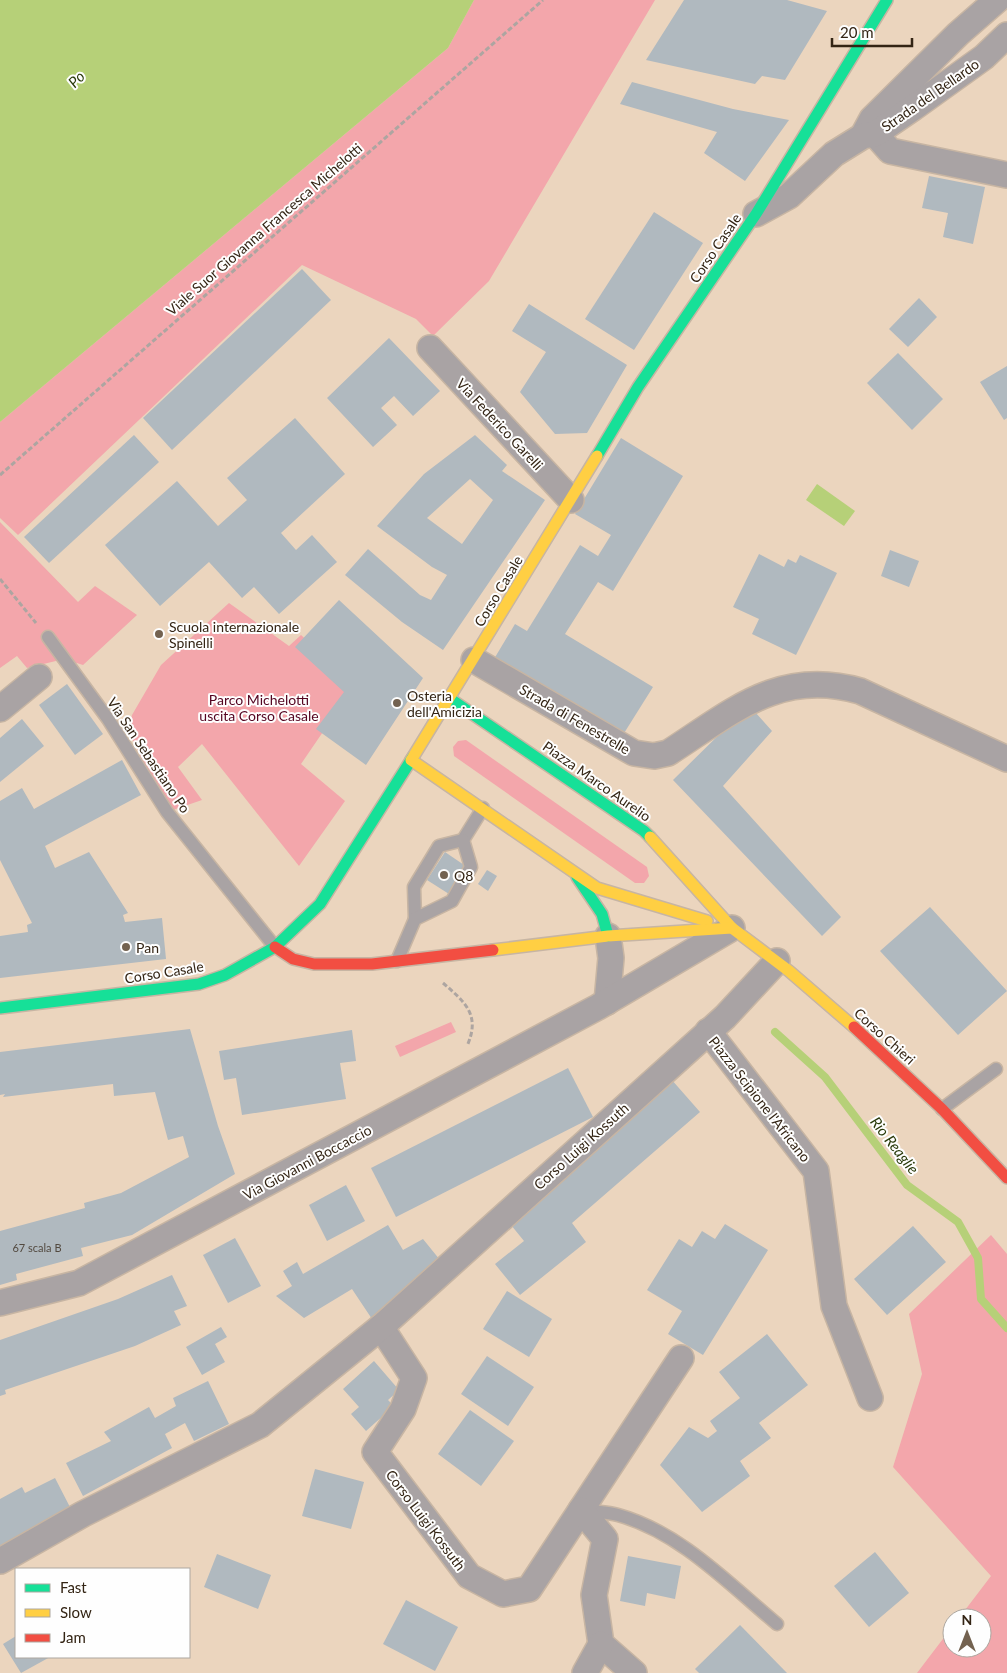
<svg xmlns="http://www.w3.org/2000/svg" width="1007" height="1673" font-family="Lato,sans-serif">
	<rect width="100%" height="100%" fill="#ebd5be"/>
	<g fill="#f3a6ab">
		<polygon points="474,0 655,0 489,281 433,336 416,319 302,265 18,535 0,518 0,422 448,48"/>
		<polygon points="0,522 78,602 95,586 137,615 83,665 64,659 27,668 17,656 0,668"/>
		<polygon points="229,603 289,646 301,635 355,685 301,764 345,801 299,866 202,744 178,767 202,800 167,812 129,732 132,715 161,665"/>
		<polygon points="466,740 647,867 649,876 644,883 635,883 454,756 453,747 458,741"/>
		<polygon points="451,1022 456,1032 400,1057 395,1046"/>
		<polygon points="991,1235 1007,1254 1007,1673 917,1673 952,1627 952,1648 982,1648 982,1618 959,1618 991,1576 893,1467 922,1374 909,1314"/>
	</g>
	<g fill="#b6d078">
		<polygon points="0,0 474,0 448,48 0,422"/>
		<polygon points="817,484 855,511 844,526 806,500"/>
	</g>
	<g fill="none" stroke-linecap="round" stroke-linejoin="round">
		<polyline stroke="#b6d078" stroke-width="8" points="775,1032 825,1077 907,1185 958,1222 978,1258 981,1299 1007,1328"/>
	</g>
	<g fill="#b0b9bf" fill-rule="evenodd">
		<polygon points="684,0 787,0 827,11 785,80 762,76 755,84 646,60"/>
		<polygon points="632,82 733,109 789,120 745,181 704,153 717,132 620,104"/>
		<polygon points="929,176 985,187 973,244 943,237 948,213 922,208"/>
		<polygon points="654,212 703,243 634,350 585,319"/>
		<polygon points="302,269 331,300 172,450 143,418"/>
		<polygon points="919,298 937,317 908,347 889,329"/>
		<polygon points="529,304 627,365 587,433 555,434 520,392 546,352 512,331"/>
		<polygon points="389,338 440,391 413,416 394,396 381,408 397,425 373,447 327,398"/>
		<polygon points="898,353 943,399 912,430 867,383"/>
		<polygon points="1007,366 1007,418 1004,420 980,382"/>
		<polygon points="295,418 345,474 281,533 296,550 312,535 337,562 279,614 254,587 242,598 209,562 160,606 105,545 177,481 218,526 247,500 227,478"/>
		<polygon points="134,435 159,462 49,563 24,537"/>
		<path d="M 475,435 L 507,465 L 502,471 L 545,500 L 443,650 L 402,622 L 345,575 L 368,549 L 420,595 L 431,600 L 447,575 L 432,567 L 377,526 L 424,474 ZM 470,479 L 493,500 L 462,544 L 427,518 Z"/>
		<polygon points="621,438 683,476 613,591 598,582 565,634 653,687 621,738 494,659 515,624 527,631 580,545 598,556 611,535 575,514"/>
		<polygon points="890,550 919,561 909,587 881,576"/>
		<polygon points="759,554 784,567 788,559 796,563 800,555 837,573 796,655 752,634 759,619 733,607"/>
		<polygon points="339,600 423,678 366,765 316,729 344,692 295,647"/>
		<polygon points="67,684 103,734 75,755 39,705"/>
		<polygon points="755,712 772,731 723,786 841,917 822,936 673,780 738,716"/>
		<polygon points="22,719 44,746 0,782 0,738"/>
		<polygon points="122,760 141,795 45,846 55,868 89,852 128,913 123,915 125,922 162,918 166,959 0,978 0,936 28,932 27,925 32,923 0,860 0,801 22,788 34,809"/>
		<polygon points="445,852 467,867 449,894 427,880"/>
		<polygon points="487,870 497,876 488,891 478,884"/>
		<polygon points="930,907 1007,991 958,1035 880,951"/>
		<polygon points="190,1029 218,1126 235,1174 132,1235 81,1248 83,1256 16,1274 17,1280 0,1285 0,1231 85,1208 84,1203 121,1193 189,1157 183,1136 168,1140 155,1092 114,1096 113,1084 3,1097 5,1094 0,1095 0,1052"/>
		<polygon points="352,1030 356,1061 340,1063 346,1099 242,1115 236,1078 224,1080 219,1051"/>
		<polygon points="568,1068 593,1117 396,1217 371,1168"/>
		<polygon points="671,1079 700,1112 572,1223 586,1242 520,1295 495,1264 524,1241 507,1220"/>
		<polygon points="346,1185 365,1221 327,1241 309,1205"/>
		<polygon points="725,1224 768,1250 703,1355 668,1334 682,1311 647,1290 679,1239 692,1247 702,1231 715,1239"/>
		<polygon points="388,1225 403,1250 423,1239 440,1260 372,1319 352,1289 304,1318 276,1296 292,1286 283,1271 297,1262 303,1274"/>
		<polygon points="913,1226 946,1262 887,1315 854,1279"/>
		<polygon points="235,1238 261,1286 228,1303 203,1255"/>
		<polygon points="172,1275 187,1306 174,1311 181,1325 135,1346 5,1390 6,1394 0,1396 0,1340 118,1299"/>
		<polygon points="507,1291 552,1319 529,1357 483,1329"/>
		<polygon points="221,1327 227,1337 215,1344 225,1362 202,1375 186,1347"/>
		<polygon points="767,1334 808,1385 759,1423 771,1438 740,1461 750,1476 702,1512 660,1465 689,1427 708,1438 717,1431 710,1421 740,1398 719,1372"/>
		<polygon points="487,1356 534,1387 508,1426 461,1394"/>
		<polygon points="374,1361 399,1390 388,1400 394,1406 366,1431 351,1414 359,1407 343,1389"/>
		<polygon points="208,1381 229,1424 194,1441 185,1423 165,1434 172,1448 83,1496 66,1463 111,1441 104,1432 149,1407 155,1418 176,1406 173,1398"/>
		<polygon points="470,1410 514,1441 481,1486 438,1454"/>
		<polygon points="315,1469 364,1482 351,1529 302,1516"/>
		<polygon points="55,1478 72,1511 0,1548 0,1499 22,1487 25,1493"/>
		<polygon points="875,1552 909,1593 869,1627 834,1586"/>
		<polygon points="217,1554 271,1575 258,1609 204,1587"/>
		<polygon points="628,1556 681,1566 675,1599 647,1593 645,1606 620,1601"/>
		<polygon points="406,1600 458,1627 435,1671 383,1644"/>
		<polygon points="740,1625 787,1673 699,1673 695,1669"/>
		<polygon points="16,1636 16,1657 50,1657 21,1673 3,1644"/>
	</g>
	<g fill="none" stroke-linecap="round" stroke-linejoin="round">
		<g stroke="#c7b5a3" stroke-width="15">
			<g id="lane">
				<polyline points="48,637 108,719 167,812 275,947"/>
				<polyline points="415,919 414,887 439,846 463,840 483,808"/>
				<polyline points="397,961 415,919 452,901 471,867 463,840"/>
				<polyline points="942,1109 996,1069"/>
				<path d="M 584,1510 C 595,1512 607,1512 618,1515 C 680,1532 729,1584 777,1624"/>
			</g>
		</g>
		<g stroke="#c7b5a3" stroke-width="28">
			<g id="street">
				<polyline points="865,132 872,119 958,34 997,0"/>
				<polyline points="875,134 890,151 1007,175"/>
				<polyline points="756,214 789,196 834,154 863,136 875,134 913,108 984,57 1007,35"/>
				<polyline points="430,348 571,500"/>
				<path d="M 474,660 L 634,753 L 654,756 L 668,753 C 732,712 779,668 860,691 L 1007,759"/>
				<polyline points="0,709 39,677"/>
				<polyline points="607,1002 611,958 608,936"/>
				<polyline points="708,1031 816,1171 834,1306 870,1398"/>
				<polyline points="0,1303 79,1283 598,1007 732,928"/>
				<polyline points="381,1327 414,1378 403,1409 375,1452 469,1576 503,1594 529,1589 681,1358"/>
				<polyline points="581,1510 605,1539 594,1595 601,1644 634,1673"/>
				<polyline points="0,1561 83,1514 260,1425 381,1327 725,1017 777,961"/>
				<polyline points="585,1673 601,1644"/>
			</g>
		</g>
		<g stroke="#c7b5a3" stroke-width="14">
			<g id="fast">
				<polyline points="597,456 638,387 756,214 887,0"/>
				<polyline points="449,698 644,831 650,837"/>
				<polyline points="577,877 602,914 608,936"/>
				<polyline points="0,1008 199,984 225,975 275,947 320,904 413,757"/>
			</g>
		</g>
		<g stroke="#c7b5a3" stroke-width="14">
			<g id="slow">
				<polyline points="413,757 597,456"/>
				<polyline points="411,760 597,888 707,921"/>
				<polyline points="650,837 732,928 789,971 854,1027"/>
				<polyline points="493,950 608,936 732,928"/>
			</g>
		</g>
		<g stroke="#c7b5a3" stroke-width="14">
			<g id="jam">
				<polyline points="275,947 293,959 314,964 372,964 493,950"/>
				<polyline points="854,1027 942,1109 1007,1178"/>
			</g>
		</g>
		<g stroke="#ada5a1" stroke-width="3" stroke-dasharray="5 2.5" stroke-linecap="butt">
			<polyline points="0,475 543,0"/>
			<polyline points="0,579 36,623"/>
			<path d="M 443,983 C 465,1002 481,1015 467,1046"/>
		</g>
		<use href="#lane" stroke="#a9a3a4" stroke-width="12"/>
		<use href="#street" stroke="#a9a3a4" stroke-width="25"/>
		<use href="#fast" stroke="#16e098" stroke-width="11"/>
		<use href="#slow" stroke="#ffcf43" stroke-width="11"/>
		<use href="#jam" stroke="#f24e42" stroke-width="11"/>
	</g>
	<g fill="#736250" stroke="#fefefe" stroke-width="2">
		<circle cx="159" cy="634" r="5"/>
		<circle cx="397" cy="703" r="5"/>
		<circle cx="444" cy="875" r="5"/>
		<circle cx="126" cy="947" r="5"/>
	</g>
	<g text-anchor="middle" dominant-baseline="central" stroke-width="4" stroke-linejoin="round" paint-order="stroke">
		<g font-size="11" fill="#52493f">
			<text x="37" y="1247">67 scala B</text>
		</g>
		<g font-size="14" fill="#332414" stroke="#fefefe">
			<text transform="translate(930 95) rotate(-35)">Strada del Bellardo</text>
			<text transform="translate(264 229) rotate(-41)">Viale Suor Giovanna Francesca Michelotti</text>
			<text transform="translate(715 248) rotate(-56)">Corso Casale</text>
			<text transform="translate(500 424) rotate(47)">Via Federico Garelli</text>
			<text transform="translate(498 591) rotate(-59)">Corso Casale</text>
			<text transform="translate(575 719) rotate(30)">Strada di Fenestrelle</text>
			<text transform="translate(149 755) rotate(56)">Via San Sebastiano Po</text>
			<text transform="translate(597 781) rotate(35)">Piazza Marco Aurelio</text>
			<text transform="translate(164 972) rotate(-9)">Corso Casale</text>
			<text transform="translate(885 1036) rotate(42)">Corso Chieri</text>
			<text transform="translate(760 1099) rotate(52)">Piazza Scipione l'Africano</text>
			<text transform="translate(581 1146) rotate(-42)">Corso Luigi Kossuth</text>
			<text transform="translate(307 1162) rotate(-28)">Via Giovanni Boccaccio</text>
			<text transform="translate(426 1520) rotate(53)">Corso Luigi Kossuth</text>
		</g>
		<g font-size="14" fill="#332414" stroke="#fefefe" text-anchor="start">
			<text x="169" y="626">Scuola internazionale<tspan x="169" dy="16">Spinelli</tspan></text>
			<text x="407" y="695">Osteria<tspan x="407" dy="16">dell'Amicizia</tspan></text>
			<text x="454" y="875">Q8</text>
			<text x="136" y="947">Pan</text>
		</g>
		<g font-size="14" fill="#540521" stroke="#fefefe">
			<text x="259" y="699">Parco Michelotti<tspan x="259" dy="16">uscita Corso Casale</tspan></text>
		</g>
		<g font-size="15" font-style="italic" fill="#293a0a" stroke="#fefefe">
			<text transform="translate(76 79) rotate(-46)">Po</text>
			<text transform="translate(895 1145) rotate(52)">Rio Reaglie</text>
		</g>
	</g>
	<rect x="15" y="1568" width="175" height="90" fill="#fefefe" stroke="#ada7a0"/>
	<rect x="25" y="1584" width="25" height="8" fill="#16e098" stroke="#ada7a0"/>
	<text x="60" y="1593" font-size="15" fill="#332414">Fast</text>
	<rect x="25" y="1609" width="25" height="8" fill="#ffcf43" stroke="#ada7a0"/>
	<text x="60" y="1618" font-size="15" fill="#332414">Slow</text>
	<rect x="25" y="1634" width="25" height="8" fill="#f24e42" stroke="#ada7a0"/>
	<text x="60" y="1643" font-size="15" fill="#332414">Jam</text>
	<g transform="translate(967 1633)"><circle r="24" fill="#fefefe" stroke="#ada7a0"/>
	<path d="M0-4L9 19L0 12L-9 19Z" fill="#736250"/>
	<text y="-8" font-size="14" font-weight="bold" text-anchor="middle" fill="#332414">N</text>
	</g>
	<path d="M832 38v8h80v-8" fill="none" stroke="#332414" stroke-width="2.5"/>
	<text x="840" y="38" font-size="15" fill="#332414" stroke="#fefefe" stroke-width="4" paint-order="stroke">20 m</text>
</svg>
